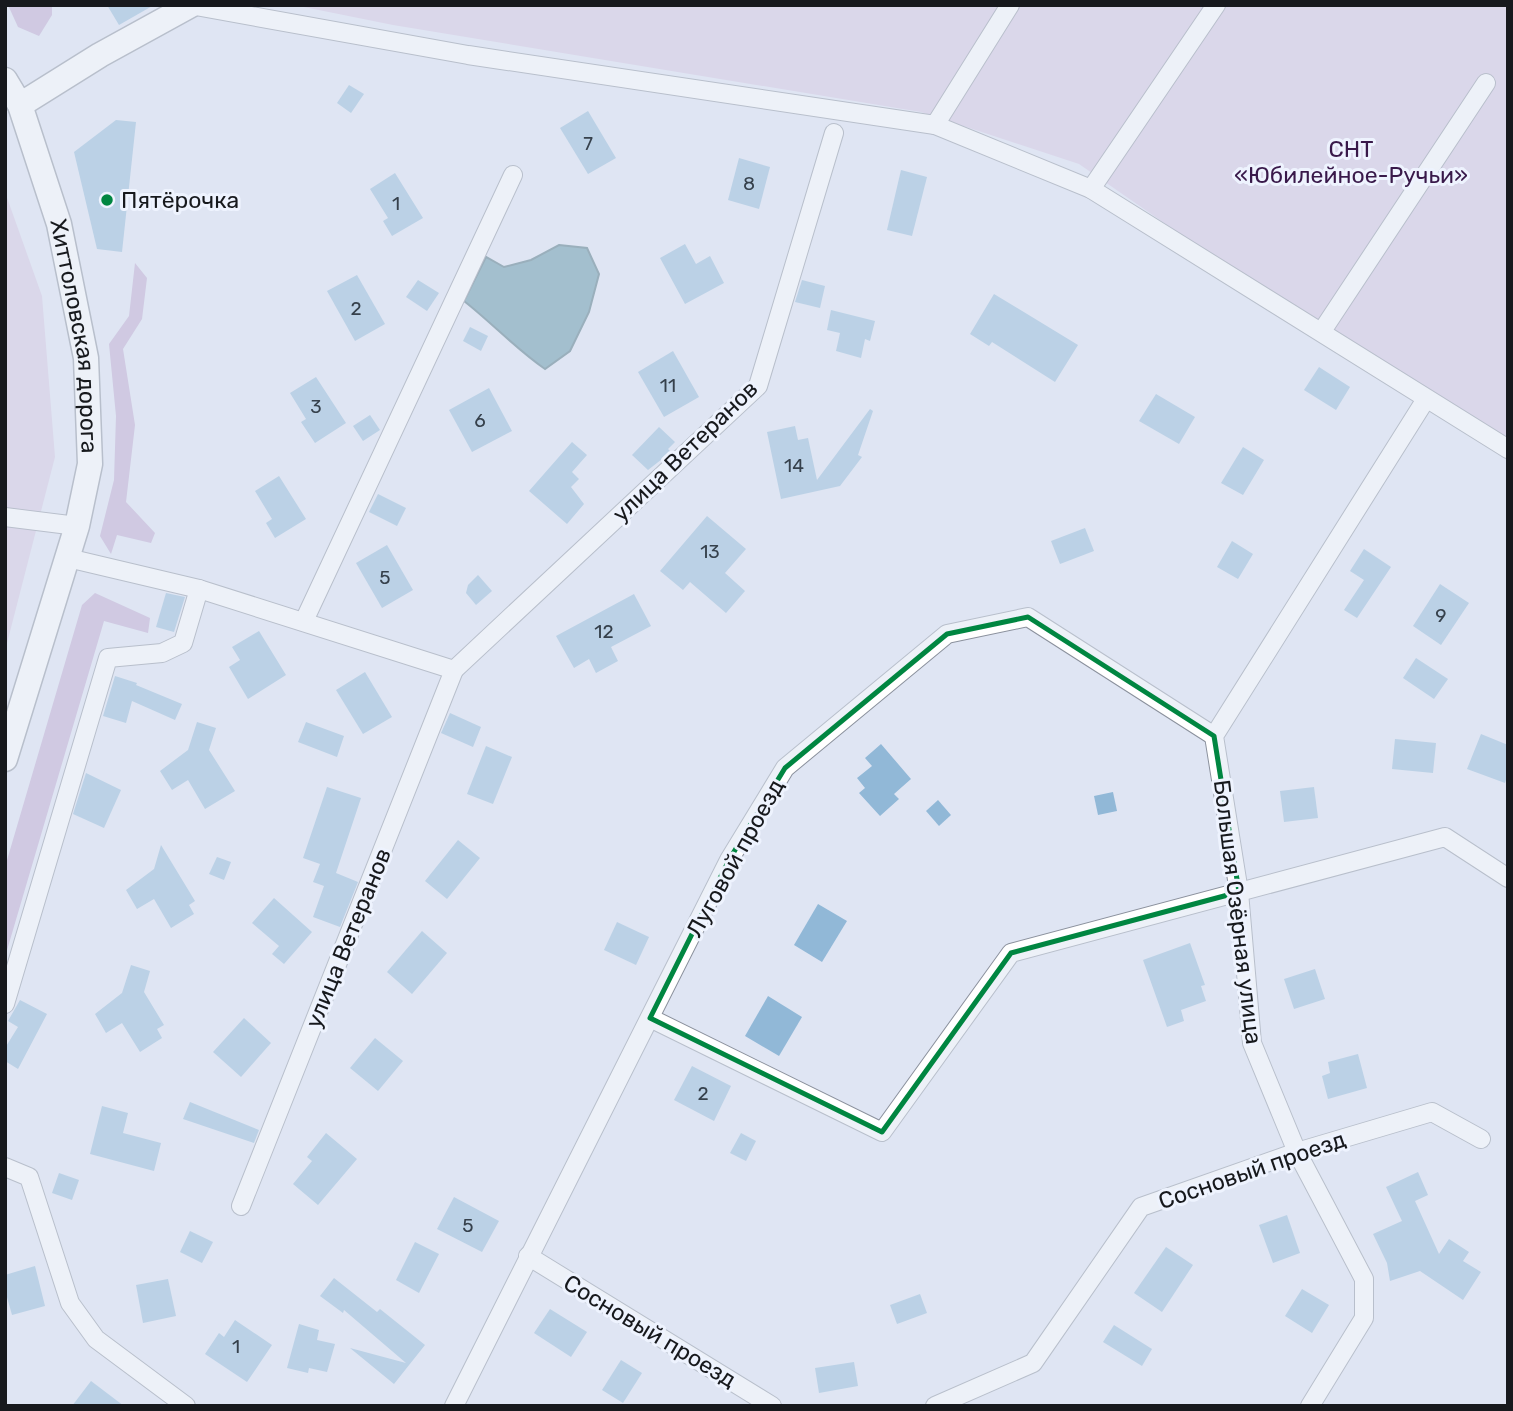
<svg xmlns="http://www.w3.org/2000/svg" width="1513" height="1411" font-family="Rubik,sans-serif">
	<rect width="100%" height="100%" fill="#dfe5f3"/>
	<g fill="#d6c5e1">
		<polygon points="294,5 1508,5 1508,461 1079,164 921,112 393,25"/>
		<polygon points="5,192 42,296 55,457 5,651"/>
	</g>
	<g fill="#bea6ce">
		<polygon points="8,5 52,5 52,15 39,36 18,27"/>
		<polygon points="135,263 147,278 142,319 123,349 135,425 126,502 155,533 151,543 117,535 111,554 100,536 114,480 116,416 109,344 129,316"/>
		<polygon points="95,593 150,618 148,633 104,621 5,957 5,867 82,605"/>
	</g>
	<path fill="#5c91a2" stroke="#476d7a" stroke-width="2" d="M 559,245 L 587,248 L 599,274 L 589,312 L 570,351 L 545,369 C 516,349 492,323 464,301 L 486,257 L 504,267 L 531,260 Z"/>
	<g fill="#91b8d7">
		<polygon points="107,5 154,5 119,25"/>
		<polygon points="349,85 364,94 351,113 337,103"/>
		<polygon points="588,111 616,158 588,174 560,128"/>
		<polygon points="116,120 136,122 122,252 97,249 74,152"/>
		<polygon points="739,158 770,167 759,209 728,200"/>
		<polygon points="901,170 927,177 912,236 887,230"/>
		<polygon points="395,173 423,218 392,236 383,221 388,218 370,189"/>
		<polygon points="685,244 696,264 710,256 724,283 685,304 660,258"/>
		<polygon points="357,275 385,324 355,341 327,291"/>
		<polygon points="418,280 439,293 427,311 406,297"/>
		<polygon points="802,280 825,286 820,308 795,302"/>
		<polygon points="994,294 1078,345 1055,382 992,342 989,346 970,334"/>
		<polygon points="831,310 875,321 870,341 865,339 861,358 836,351 840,333 827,330"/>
		<polygon points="470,327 488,336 481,351 463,341"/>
		<polygon points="673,351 699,397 664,417 638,372"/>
		<polygon points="1319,367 1350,387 1336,410 1304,390"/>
		<polygon points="316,377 346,423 315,443 301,422 306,419 290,393"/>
		<polygon points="489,388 512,431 472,452 449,410"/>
		<polygon points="1156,394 1195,417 1179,444 1139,421"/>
		<polygon points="870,409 873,411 858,455 862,457 840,486 781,499 767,432 795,426 798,440 808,438 817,480"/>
		<polygon points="370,415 380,430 363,441 353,426"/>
		<polygon points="659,427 675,442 668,449 671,452 648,470 632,455"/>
		<polygon points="572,442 587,455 572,472 579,479 571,487 584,504 567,524 529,491"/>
		<polygon points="1243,447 1264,460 1243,495 1221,483"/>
		<polygon points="279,476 306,519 275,538 266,523 272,519 255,491"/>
		<polygon points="378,494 406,508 397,526 369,512"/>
		<polygon points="707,516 746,549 725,573 745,591 726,613 690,582 683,590 660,571"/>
		<polygon points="1085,528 1094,551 1060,564 1051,541"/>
		<polygon points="1232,541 1253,554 1238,579 1217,567"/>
		<polygon points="387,545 413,590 382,608 356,563"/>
		<polygon points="1364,549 1391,567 1357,618 1344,610 1364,580 1350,571"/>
		<polygon points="478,575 492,591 476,605 466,593 468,585"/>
		<polygon points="1440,584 1469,603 1441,645 1413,626"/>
		<polygon points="166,593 185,597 174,632 156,627"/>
		<polygon points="634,594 651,626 611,647 618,661 596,673 589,659 574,668 556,636"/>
		<polygon points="259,631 286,675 248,699 229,667 240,660 232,647"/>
		<polygon points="1416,658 1448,679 1434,699 1403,678"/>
		<polygon points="365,672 392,717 363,734 336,690"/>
		<polygon points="115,676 137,683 136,685 182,704 175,720 132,701 126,723 103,716"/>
		<polygon points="450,713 481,727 473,747 441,733"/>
		<polygon points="197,722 216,728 209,750 235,791 205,809 188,780 172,790 160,771 188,750"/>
		<polygon points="306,722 344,736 337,757 298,742"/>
		<polygon points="1481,734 1508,745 1508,774 1505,783 1467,769"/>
		<polygon points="1395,739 1436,743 1433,773 1392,769"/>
		<polygon points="881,744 911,779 894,794 899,799 880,816 859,793 865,788 857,778 872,766 865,758"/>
		<polygon points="486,746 512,757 493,804 467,794"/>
		<polygon points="86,773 121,790 104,828 73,814"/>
		<polygon points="327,787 361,798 336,873 358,882 340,927 313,917 324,886 313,882 320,864 303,858"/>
		<polygon points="1314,787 1318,818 1284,822 1280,791"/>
		<polygon points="1113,792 1117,811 1098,815 1094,796"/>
		<polygon points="938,800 951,815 939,826 926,811"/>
		<polygon points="458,840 480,858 447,899 425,881"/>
		<polygon points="161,845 195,901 189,905 194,914 171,928 154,899 137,909 126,890 154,869"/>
		<polygon points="217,857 231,862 224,880 209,874"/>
		<polygon points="274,898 312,932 284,964 272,954 279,946 252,923"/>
		<polygon points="818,904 847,921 822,962 794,945"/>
		<polygon points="617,922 649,937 636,965 604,950"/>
		<polygon points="422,931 447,953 412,994 387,972"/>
		<polygon points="1190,943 1205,985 1201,986 1206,1001 1181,1010 1184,1021 1167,1027 1143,960"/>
		<polygon points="131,965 150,971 144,992 164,1025 157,1029 162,1038 140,1052 122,1023 106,1033 95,1014 122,993"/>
		<polygon points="1315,969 1325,999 1294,1009 1284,979"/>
		<polygon points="768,996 802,1017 779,1056 745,1036"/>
		<polygon points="20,1000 47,1014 18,1069 5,1061 5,1048 18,1027 8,1021"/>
		<polygon points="244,1018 271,1043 241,1077 213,1052"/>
		<polygon points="375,1038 403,1061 378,1091 350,1068"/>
		<polygon points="1358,1054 1367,1088 1328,1099 1322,1076 1330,1073 1328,1062"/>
		<polygon points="692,1066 731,1086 714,1121 674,1100"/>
		<polygon points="190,1102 259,1130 254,1143 183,1119"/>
		<polygon points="102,1106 128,1113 123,1133 161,1143 154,1171 90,1154"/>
		<polygon points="326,1133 357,1159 318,1205 293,1184 312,1161 307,1157"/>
		<polygon points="741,1133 756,1141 746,1161 730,1153"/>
		<polygon points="1418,1172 1428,1195 1415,1201 1439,1254 1449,1239 1469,1252 1463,1261 1481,1272 1463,1300 1420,1271 1390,1281 1387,1263 1373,1234 1402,1221 1386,1187"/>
		<polygon points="59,1173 79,1180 72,1200 52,1193"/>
		<polygon points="454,1197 499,1221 482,1252 437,1229"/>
		<polygon points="1287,1215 1300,1253 1273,1263 1259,1225"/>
		<polygon points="190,1231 213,1242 202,1263 180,1252"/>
		<polygon points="415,1242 439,1254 419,1293 396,1280"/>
		<polygon points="1166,1247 1193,1265 1162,1312 1134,1293"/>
		<polygon points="35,1266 45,1306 12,1315 5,1290 5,1275"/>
		<polygon points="334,1278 377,1312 380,1309 425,1345 394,1384 350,1348 406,1363 344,1310 343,1313 320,1296"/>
		<polygon points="168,1279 176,1316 143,1323 136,1285"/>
		<polygon points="1302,1289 1329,1305 1312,1333 1285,1316"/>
		<polygon points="920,1294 927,1313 897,1324 890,1305"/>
		<polygon points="550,1309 587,1332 571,1357 534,1333"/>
		<polygon points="235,1320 272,1345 247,1382 205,1354 219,1333 224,1337"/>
		<polygon points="299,1324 319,1330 317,1340 335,1344 327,1372 309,1368 308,1373 287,1368"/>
		<polygon points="1114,1325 1152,1349 1142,1366 1103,1342"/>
		<polygon points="621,1360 642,1373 623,1403 602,1390"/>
		<polygon points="854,1362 858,1386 819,1393 815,1368"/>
		<polygon points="91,1381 124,1406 72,1406"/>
	</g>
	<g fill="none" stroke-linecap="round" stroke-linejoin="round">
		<g stroke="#8b919d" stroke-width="20">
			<g id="street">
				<polyline points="190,5 468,55 935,125 1010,5"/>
				<polyline points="935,125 1091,189 1508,449"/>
				<polyline points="1091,189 1216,5"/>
				<polyline points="1322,331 1486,83"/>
				<polyline points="5,517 77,526"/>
				<polyline points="68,558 199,589 454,670 758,386 834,133"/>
				<polyline points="304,621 513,175"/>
				<polyline points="5,1004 108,658 162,653 183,643 199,589"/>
				<polyline points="650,1018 882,1132 1011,953 1445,837 1508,878"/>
				<polyline points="5,1167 29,1177 70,1303 96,1339 186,1406"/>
				<polyline points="241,1206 454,670"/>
				<polyline points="528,1256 772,1406"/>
				<polyline points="454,1406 729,860 785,768 947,634 1028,617 1214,736"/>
				<polyline points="935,1406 1033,1363 1141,1207 1297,1152 1432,1112 1481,1139"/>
				<polyline points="1310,1406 1364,1318 1364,1279 1297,1152 1252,1043 1239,892 1214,736 1426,399"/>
			</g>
		</g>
		<g stroke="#8b919d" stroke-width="27">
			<g id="secondary">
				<path id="s1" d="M 5,80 L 20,105 L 59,224 L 86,358 L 90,464 L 77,526 L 5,759"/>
				<polyline points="20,105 100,55 191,5"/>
			</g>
		</g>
		<use href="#street" stroke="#fff" stroke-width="18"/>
		<use href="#secondary" stroke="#fff" stroke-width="24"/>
	</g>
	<path d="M0 0H1513V1411H0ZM 1028,617 L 1214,736 L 1239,892 L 1011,953 L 882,1132 L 650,1018 L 729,860 L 785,768 L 947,634 Z" fill="#dfe5f3" fill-opacity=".55" fill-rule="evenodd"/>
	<path fill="none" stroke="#008641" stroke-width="5" stroke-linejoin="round" d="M 1028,617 L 1214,736 L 1239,892 L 1011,953 L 882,1132 L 650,1018 L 729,860 L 785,768 L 947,634 Z"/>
	<circle fill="#008641" stroke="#eef3fe" stroke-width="2.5" cx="107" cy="200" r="7"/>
	<g text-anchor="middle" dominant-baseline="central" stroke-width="6" stroke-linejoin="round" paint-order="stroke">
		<g font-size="19" fill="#36414c">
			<text x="588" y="143">7</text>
			<text x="749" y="183">8</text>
			<text x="396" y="203">1</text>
			<text x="356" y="308">2</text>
			<text x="668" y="385">11</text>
			<text x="316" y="406">3</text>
			<text x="480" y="420">6</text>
			<text x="794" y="465">14</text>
			<text x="710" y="551">13</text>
			<text x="385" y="577">5</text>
			<text x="1441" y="615">9</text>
			<text x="604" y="631">12</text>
			<text x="703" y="1093">2</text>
			<text x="468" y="1225">5</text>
			<text x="236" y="1346">1</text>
		</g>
		<g font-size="23" fill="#39194a" stroke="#eef3fe">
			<text x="1351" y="149">СНТ<tspan x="1351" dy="26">«Юбилейное-Ручьи»</tspan></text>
		</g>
		<g font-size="23" fill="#17191d" stroke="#eef3fe" text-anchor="start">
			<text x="121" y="200">Пятёрочка</text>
		</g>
		<g font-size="23" fill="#17191d" stroke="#eef3fe">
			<text stroke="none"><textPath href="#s1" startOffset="268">Хиттоловская дорога</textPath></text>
			<text transform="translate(685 451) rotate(-44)">улица Ветеранов</text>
			<text transform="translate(735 858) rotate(-61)">Луговой проезд</text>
			<text transform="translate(1238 912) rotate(83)">Большая Озёрная улица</text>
			<text transform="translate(348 938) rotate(-68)">улица Ветеранов</text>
			<text transform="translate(1252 1170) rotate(-19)">Сосновый проезд</text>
			<text transform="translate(650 1331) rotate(31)">Сосновый проезд</text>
		</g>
	</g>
	<rect width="1513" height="1411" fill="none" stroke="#17191d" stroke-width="14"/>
</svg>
